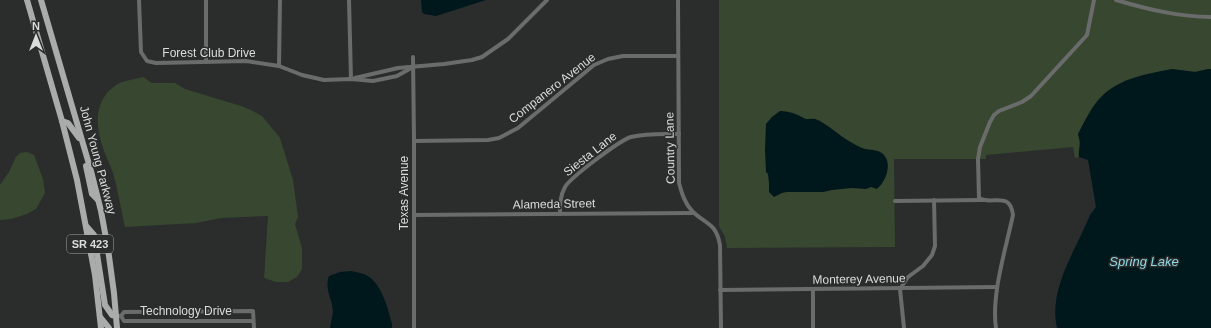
<svg xmlns="http://www.w3.org/2000/svg" width="1211" height="328" font-family="Helvetica,sans-serif">
	<rect width="100%" height="100%" fill="#2a2d2c"/>
	<g fill="#38472f">
		<path d="M 719,0 L 1211,0 L 1211,69 L 1208,69 L 1195,72 L 1172,69 L 1142,75 L 1124,81 L 1089,114 L 1078,134 C 1082,146 1078,147 1079,157 L 1075,158 L 1073,147 L 986,155 L 986,159 L 894,159 L 895,247 L 727,248 L 725,237 L 719,226 Z"/>
		<path d="M 143,77 L 152,83 L 175,83 L 185,89 L 241,106 L 251,110 L 262,116 L 280,138 L 293,180 L 298,217 L 295,224 L 302,248 L 302,269 L 297,277 L 288,282 L 276,282 L 264,278 L 268,216 L 221,218 L 196,223 L 125,227 C 121,209 118,191 113,173 C 110,164 105,155 102,145 C 94,120 96,94 122,82 C 128,80 136,79 143,77 Z"/>
		<polygon points="27,152 34,155 43,179 45,193 36,209 27,214 11,219 0,220 0,185 9,172 16,157 20,153"/>
	</g>
	<g fill="#00171c">
		<polygon points="421,0 486,0 436,16 424,14 422,12"/>
		<path d="M 1172,69 L 1195,72 L 1208,69 L 1211,69 L 1211,328 L 1057,328 C 1048,289 1076,250 1090,215 L 1096,207 L 1088,160 L 1079,157 C 1078,147 1082,146 1078,134 C 1085,121 1092,105 1103,95 C 1121,78 1148,74 1172,69 Z"/>
		<path d="M 780,111 C 784,111 791,112 795,114 C 799,115 801,117 806,119 C 810,119 814,118 818,120 C 833,128 845,141 862,148 C 870,151 881,148 886,158 C 891,168 885,182 877,189 L 871,187 L 866,189 L 852,188 L 832,190 L 823,192 L 787,192 L 782,193 L 774,197 L 769,192 L 769,183 L 768,174 L 766,172 L 765,150 L 766,124 L 772,117 Z"/>
		<path d="M 351,271 C 356,272 362,273 366,275 C 382,283 388,309 392,324 L 392,328 L 330,328 C 331,323 332,317 333,312 C 333,299 324,290 329,276 L 340,272 Z"/>
	</g>
	<g fill="none" stroke-linecap="round" stroke-linejoin="round">
		<g stroke="#6a6c6c" stroke-width="4">
			<polyline points="139,0 141,52 147,61 156,63 246,61 279,66 302,75 324,80 351,79 373,81 397,76 413,67"/>
			<polyline points="206,0 206,62"/>
			<polyline points="349,0 351,79"/>
			<path d="M 678,0 L 679,183 C 682,194 685,204 693,212 C 707,225 716,223 720,245 L 721,328"/>
			<path d="M 1116,0 C 1147,9 1179,17 1211,17"/>
			<polyline points="413,57 414,141 414,328"/>
			<polyline points="279,66 280,0"/>
			<polyline points="355,78 398,68 444,64 472,60 482,57 508,39 547,0"/>
			<polyline points="414,141 488,140 499,138 518,128 594,65 608,59 623,56 678,56"/>
			<polyline points="895,201 983,200"/>
			<path d="M 560,214 C 560,205 560,196 565,187 C 570,178 620,140 631,137 C 647,133 663,134 679,134"/>
			<polyline points="414,215 694,213"/>
			<polyline points="720,290 997,287"/>
			<polyline points="813,290 813,328"/>
			<polyline points="116,316 121,316 124,312 253,311 254,328"/>
			<polyline points="121,316 124,321 253,321"/>
			<polyline points="904,328 900,289 908,277 923,266 932,255 935,246 934,200"/>
			<path d="M 996,328 C 991,295 1006,248 1013,215 C 1010,190 991,206 979,198 L 978,159 L 980,147 L 990,122 L 994,115 L 999,111 L 1022,102 L 1031,96 L 1087,35 L 1094,0"/>
		</g>
		<g stroke="#a9acab" stroke-width="6">
			<polyline points="27,0 62,121 77,180 95,275 101,328"/>
			<polyline points="41,0 91,171 101,211 108,249 114,293 117,328"/>
			<polyline points="62,121 68,123 79,138"/>
			<polyline points="86,166 92,194 98,200"/>
			<polyline points="87,227 94,235 105,305 112,315 116,316"/>
			<polyline points="101,318 109,328"/>
		</g>
	</g>
	<g text-anchor="middle" dominant-baseline="central" stroke-width="3" stroke-linejoin="round" paint-order="stroke">
		<rect fill="#2a2d2c" stroke="#a6a8a7" stroke-width="1" x="67" y="235" width="46" height="18" rx="3"/>
		<g font-size="11" font-weight="bold" fill="#dbdddc">
			<text x="90" y="244">SR 423</text>
		</g>
		<g font-size="12" fill="#dbdddc" stroke="#2a2d2c">
			<text x="209" y="53">Forest Club Drive</text>
			<text transform="translate(552 88) rotate(-38)">Companero Avenue</text>
			<text transform="translate(670 148) rotate(-91)">Country Lane</text>
			<text transform="translate(590 154) rotate(-38)">Siesta Lane</text>
			<text transform="translate(98 160) rotate(75)">John Young Parkway</text>
			<text transform="translate(404 193) rotate(-90)">Texas Avenue</text>
			<text transform="translate(554 204) rotate(-1)">Alameda Street</text>
			<text transform="translate(859 279) rotate(-1)">Monterey Avenue</text>
			<text x="186" y="311">Technology Drive</text>
		</g>
		<g font-size="13" font-style="italic" fill="#8ed8e4" stroke="#2a2d2c">
			<text x="1144" y="261">Spring Lake</text>
		</g>
	</g>
	<g transform="translate(36 36)" stroke="#2a2d2c" stroke-width="3" paint-order="stroke">
	<path d="M0-3L7 15L0 10L-7 15Z" fill="#dbdddc"/>
	<text y="-6" font-size="11" font-weight="bold" text-anchor="middle" fill="#dbdddc">N</text>
	</g>
</svg>
